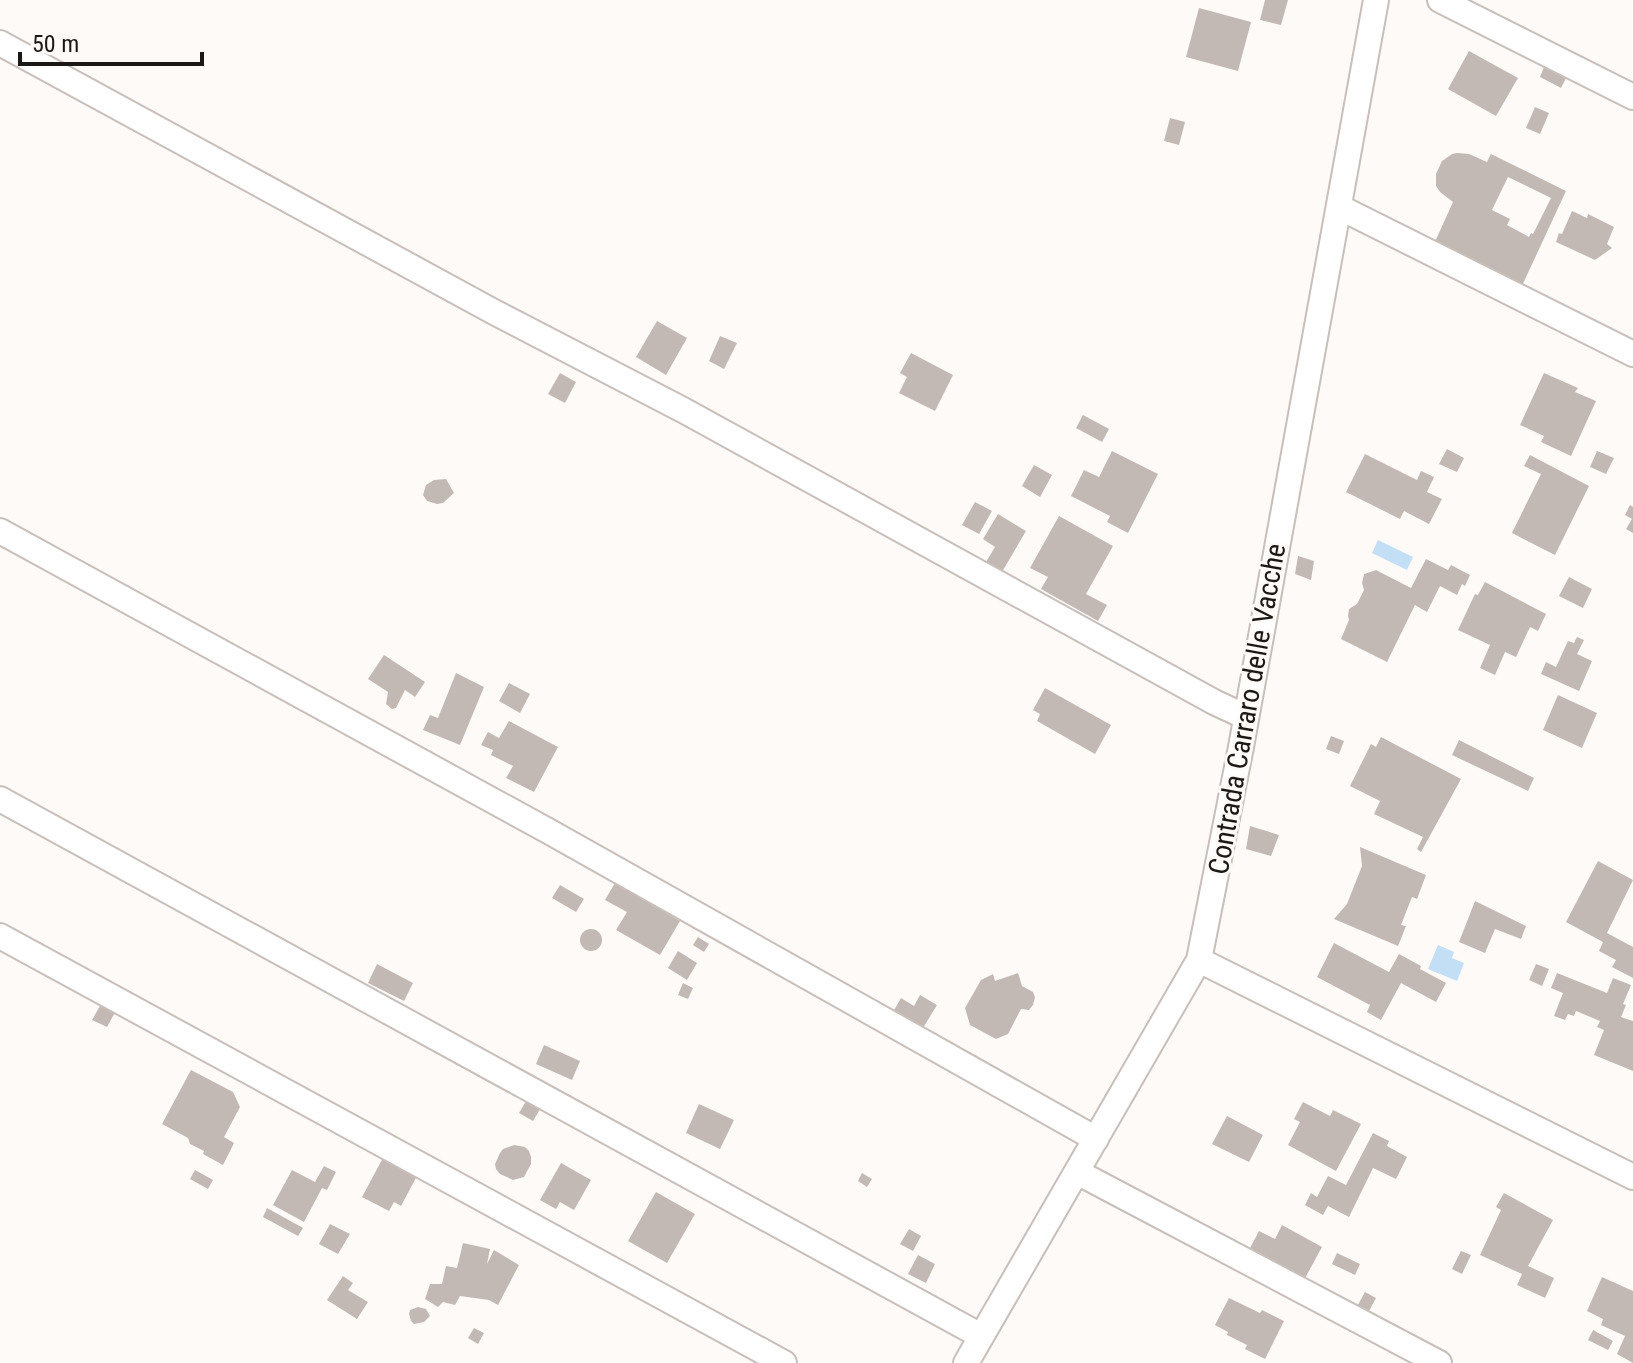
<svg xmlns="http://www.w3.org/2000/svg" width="1633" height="1363" font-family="'Roboto Condensed',sans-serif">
	<rect width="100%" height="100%" fill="#fefaf8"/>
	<g fill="#c3dff5">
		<polygon points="1378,540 1413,557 1407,570 1372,553"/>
		<polygon points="1438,945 1454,952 1452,958 1464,963 1457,981 1428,969"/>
	</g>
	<g fill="#c3b9b4" fill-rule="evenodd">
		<polygon points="1265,0 1288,0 1281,25 1260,20"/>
		<polygon points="1199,8 1251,22 1238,71 1186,57"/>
		<polygon points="1469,51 1518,78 1496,116 1448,89"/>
		<polygon points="1546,62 1568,74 1561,88 1540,77"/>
		<polygon points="1535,107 1549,113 1540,134 1526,128"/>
		<polygon points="1170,118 1185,122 1179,145 1164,141"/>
		<path d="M 1457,153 L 1469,154 L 1487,162 L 1491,154 L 1566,191 L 1521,288 L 1434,244 L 1453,202 L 1440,192 L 1436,186 L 1436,174 L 1442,161 L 1452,154 ZM 1508,177 L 1551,198 L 1533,234 L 1531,233 L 1529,237 L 1507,225 L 1510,219 L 1492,210 Z"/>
		<polygon points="1572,211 1587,218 1588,214 1614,227 1607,244 1612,248 1595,260 1556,242 1559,233 1562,234"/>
		<polygon points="657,321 687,338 666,375 636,357"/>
		<polygon points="720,336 737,343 724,369 709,361"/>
		<polygon points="911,353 953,375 935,411 899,393 907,377 900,373"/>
		<polygon points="560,373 576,382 565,403 548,394"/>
		<polygon points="1544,373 1578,388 1575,392 1596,401 1571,456 1541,442 1544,436 1520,425"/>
		<polygon points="1083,415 1109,429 1102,442 1076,428"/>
		<polygon points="1447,449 1464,458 1457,472 1439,464"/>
		<polygon points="1112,451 1158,474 1128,533 1107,522 1110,516 1071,496 1084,470 1099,477"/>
		<polygon points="1597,451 1614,458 1606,474 1590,467"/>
		<polygon points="1365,454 1417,480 1421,471 1434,477 1427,492 1442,499 1429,524 1404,511 1400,519 1346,492"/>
		<polygon points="1530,455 1589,486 1555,555 1512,533 1541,474 1524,466"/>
		<polygon points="1034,465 1052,475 1040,497 1022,486"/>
		<polygon points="446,479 454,493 443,503 437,504 427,501 423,495 426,485 434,480"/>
		<polygon points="975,502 992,511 979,534 962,525"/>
		<polygon points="1630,505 1633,507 1633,533 1626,529 1632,519 1625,515"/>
		<polygon points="998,514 1026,531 999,577 983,567 995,547 983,539"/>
		<polygon points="1059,516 1113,546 1086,594 1107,605 1098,621 1041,589 1048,577 1030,568"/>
		<polygon points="1298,556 1314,561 1311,580 1295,574"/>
		<polygon points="1426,559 1448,570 1451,565 1470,575 1465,586 1462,584 1457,595 1440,586 1427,612 1415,605 1387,662 1341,639 1349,620 1348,616 1349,609 1357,604 1364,590 1362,583 1364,574 1376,570 1411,588"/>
		<polygon points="1569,577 1592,589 1583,608 1559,596"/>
		<polygon points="1485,582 1546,614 1538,631 1530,627 1516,657 1505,652 1495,675 1480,668 1490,645 1458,630 1475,594 1478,595"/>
		<polygon points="1577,637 1584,640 1577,654 1592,661 1579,691 1541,674 1546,662 1556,667 1568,641 1574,643"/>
		<polygon points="384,655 425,682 415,697 405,690 396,708 392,709 386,704 388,692 368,679"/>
		<polygon points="456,673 484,687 460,745 423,730 430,715 438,718"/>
		<polygon points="509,683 530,694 520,713 499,701"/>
		<polygon points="1045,688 1111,725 1095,754 1037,721 1040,714 1033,710"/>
		<polygon points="1558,695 1597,713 1582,748 1543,730"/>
		<polygon points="509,721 558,747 534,792 506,778 513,766 491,755 493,750 481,745 488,732 499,738"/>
		<polygon points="1331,736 1344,741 1339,754 1326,749"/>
		<polygon points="1381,737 1461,779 1421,852 1417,849 1423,837 1374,814 1380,801 1350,786 1371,744 1376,747"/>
		<polygon points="1459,740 1534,778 1528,791 1452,755"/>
		<polygon points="1250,826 1279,835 1271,856 1246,849"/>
		<polygon points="1360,847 1426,875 1417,899 1412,897 1401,925 1406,926 1398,946 1334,919 1347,904 1362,866"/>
		<polygon points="1598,861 1633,880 1607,933 1633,947 1633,978 1612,967 1616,960 1599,951 1603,942 1566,922"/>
		<polygon points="615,883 680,921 660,955 616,930 627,912 605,900"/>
		<polygon points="560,885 584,899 576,912 552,898"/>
		<polygon points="1475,901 1526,926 1521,939 1495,929 1485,953 1459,942"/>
		<circle cx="591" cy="940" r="11"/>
		<polygon points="698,937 709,944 704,952 693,945"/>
		<polygon points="1334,943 1389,972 1399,954 1421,966 1420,969 1446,983 1436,1002 1401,983 1381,1020 1367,1012 1370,1005 1317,977"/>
		<polygon points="678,951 697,963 687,980 668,968"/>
		<polygon points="377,964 413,983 404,1001 368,983"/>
		<polygon points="1536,964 1549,969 1542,986 1529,980"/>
		<polygon points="1018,973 1022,986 1033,992 1035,997 1033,1005 1029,1010 1021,1009 1008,1034 996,1039 970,1025 965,1008 981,980 993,974 995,981"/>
		<polygon points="1557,973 1607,993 1613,978 1631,985 1623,1004 1626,1005 1621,1017 1633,1021 1633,1071 1594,1055 1604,1030 1597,1027 1600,1021 1576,1011 1574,1016 1568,1014 1565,1020 1554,1016 1563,993 1551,988"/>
		<polygon points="683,983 693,988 688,999 678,995"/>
		<polygon points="920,995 937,1005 923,1028 893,1012 901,998 914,1006"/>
		<polygon points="105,997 119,1005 107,1027 92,1020"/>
		<polygon points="544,1045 580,1061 572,1080 536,1064"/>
		<polygon points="191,1070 233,1092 240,1107 224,1137 234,1143 223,1165 203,1154 204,1151 190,1144 188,1138 162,1124"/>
		<polygon points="528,1098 542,1106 533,1121 519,1113"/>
		<polygon points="1303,1102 1330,1116 1333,1110 1361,1124 1336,1171 1288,1145 1300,1122 1294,1119"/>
		<polygon points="699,1104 734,1120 720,1149 686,1133"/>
		<polygon points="1227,1116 1263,1135 1249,1162 1212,1144"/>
		<polygon points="1373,1133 1389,1141 1387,1146 1407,1157 1396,1179 1373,1168 1349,1217 1328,1206 1323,1215 1305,1205 1311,1193 1317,1197 1328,1176 1346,1185"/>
		<polygon points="514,1145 525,1147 529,1151 531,1157 531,1164 524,1177 513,1180 500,1174 496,1169 495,1164 500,1153 503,1149"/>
		<polygon points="384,1156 418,1174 401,1206 394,1202 389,1211 362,1197"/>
		<polygon points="561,1163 591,1180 574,1210 560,1202 556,1209 540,1200"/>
		<polygon points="324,1166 336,1172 327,1190 322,1188 304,1222 273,1205 292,1170 315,1182"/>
		<polygon points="195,1170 213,1180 208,1189 190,1179"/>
		<polygon points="862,1173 872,1179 867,1187 858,1181"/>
		<polygon points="656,1192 695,1214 667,1263 628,1241"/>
		<polygon points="1504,1193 1553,1220 1528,1266 1554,1278 1545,1298 1517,1285 1522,1274 1480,1255 1501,1210 1496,1207"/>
		<polygon points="267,1208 303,1228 298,1236 263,1217"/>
		<polygon points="330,1224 350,1234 338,1254 319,1244"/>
		<polygon points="1282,1225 1322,1247 1304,1280 1249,1250 1259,1231 1275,1239"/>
		<polygon points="909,1229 921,1236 913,1251 900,1244"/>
		<polygon points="463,1243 490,1249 487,1264 494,1250 519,1265 498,1305 489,1300 460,1296 455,1305 443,1302 438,1307 425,1299 430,1284 442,1284 446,1266 457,1268"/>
		<polygon points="1461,1251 1471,1255 1462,1274 1452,1269"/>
		<polygon points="1337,1253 1360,1264 1355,1275 1332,1264"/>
		<polygon points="918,1255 935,1264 926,1283 908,1274"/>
		<polygon points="343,1276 353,1283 348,1290 368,1302 357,1319 327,1300"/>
		<polygon points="1602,1277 1633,1291 1633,1363 1617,1354 1625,1336 1601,1325 1603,1319 1587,1311"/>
		<polygon points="1365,1292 1376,1298 1364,1320 1353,1314"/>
		<polygon points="1229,1298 1260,1313 1262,1310 1284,1321 1265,1359 1245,1349 1247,1345 1227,1335 1228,1332 1215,1325"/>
		<polygon points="418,1307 426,1309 430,1316 424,1322 414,1324 411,1321 409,1314 410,1310"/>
		<polygon points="474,1328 484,1333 478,1344 468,1338"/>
		<polygon points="1593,1330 1613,1341 1608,1350 1588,1340"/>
	</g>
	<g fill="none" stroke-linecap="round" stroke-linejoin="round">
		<g stroke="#c8bfba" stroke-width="28">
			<g id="minor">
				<polyline points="1440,0 1633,97"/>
				<polyline points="0,43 494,312 683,410 1214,702 1246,717"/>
				<polyline points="1339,207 1633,354"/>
				<polyline points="0,531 550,832 1096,1139"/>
				<polyline points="0,799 981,1336"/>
				<polyline points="0,936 784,1363"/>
				<polyline points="1199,960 1633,1177"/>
				<polyline points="1077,1172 1439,1363"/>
				<polyline points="966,1363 1199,960 1241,747 1376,0"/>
			</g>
		</g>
		<use href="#minor" stroke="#fff" stroke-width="24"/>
	</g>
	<g text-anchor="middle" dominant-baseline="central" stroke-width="6" stroke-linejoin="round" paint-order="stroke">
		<g font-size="28" fill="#1c1816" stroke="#fefaf8">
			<text transform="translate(1247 709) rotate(-80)">Contrada Carraro delle Vacche</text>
		</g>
	</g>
	<path d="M20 52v12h182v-12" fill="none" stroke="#1c1816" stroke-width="4"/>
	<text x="32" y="52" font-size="24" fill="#1c1816" stroke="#fefaf8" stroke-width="6" paint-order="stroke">50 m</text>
</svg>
